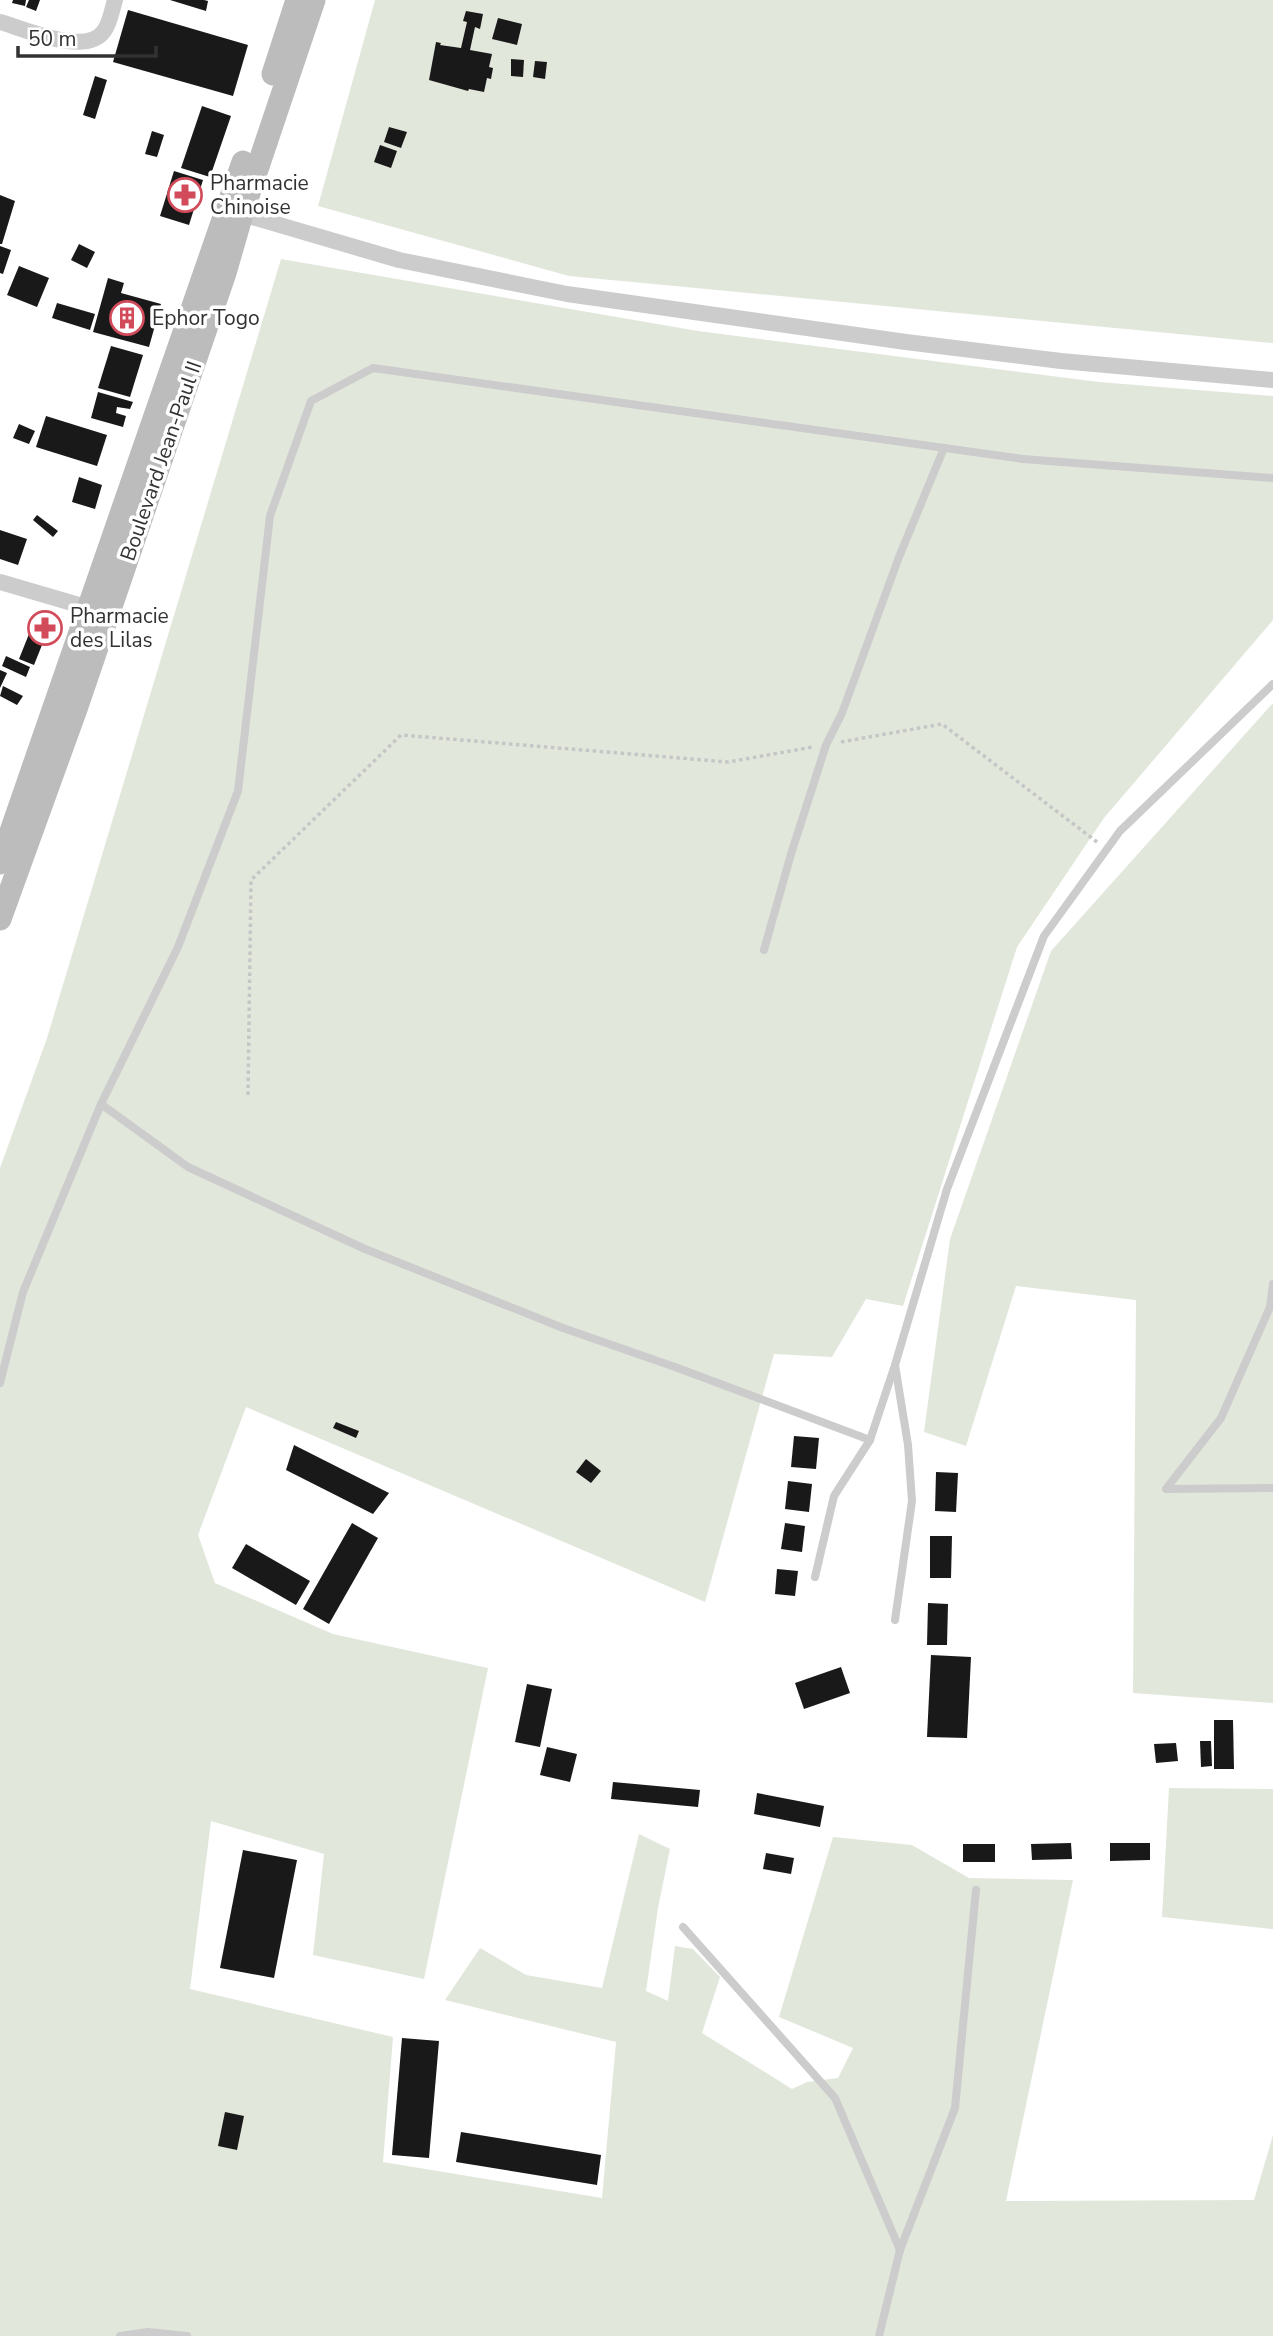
<svg xmlns="http://www.w3.org/2000/svg" width="1273" height="2336" font-family="'Nunito Sans',sans-serif">
	<rect width="100%" height="100%" fill="#fff"/>
	<g fill="#e2e7dc">
		<polygon points="375,0 1273,0 1273,343 569,276 318,206"/>
		<polygon points="281,259 698,331 1099,382 1273,396 1273,620 1104,818 1017,947 903,1306 866,1299 832,1357 774,1354 705,1602 246,1407 198,1535 215,1583 333,1634 488,1668 424,1979 313,1955 324,1854 211,1821 190,1989 393,2037 383,2162 602,2198 616,2042 445,2000 480,1948 526,1975 602,1988 639,1834 670,1849 658,1908 646,1991 668,2001 675,1946 693,1949 720,1977 702,2033 792,2089 807,2082 838,2078 853,2048 779,2017 833,1837 912,1845 969,1878 1073,1880 1006,2201 1254,2200 1273,2135 1273,2336 0,2336 0,1168 47,1038"/>
		<polygon points="1273,703 1273,1703 1133,1693 1136,1300 1016,1286 966,1446 924,1432 950,1239 1051,951"/>
		<polygon points="1169,1788 1273,1789 1273,1929 1162,1917"/>
	</g>
	<g fill="#191919">
		<polygon points="13,0 26,0 25,6 12,3"/>
		<polygon points="29,0 40,0 36,11 26,7"/>
		<polygon points="170,0 204,0 208,1 206,11"/>
		<polygon points="128,10 248,45 233,96 113,62"/>
		<polygon points="466,11 483,14 480,29 475,27 470,50 492,54 489,67 493,68 491,79 487,78 484,92 469,89 468,91 429,80 436,42 441,43 440,45 461,48 467,22 463,21"/>
		<polygon points="498,18 522,24 517,45 492,39"/>
		<polygon points="511,59 524,60 523,77 511,76"/>
		<polygon points="535,61 547,62 545,79 533,77"/>
		<polygon points="95,76 107,80 95,119 83,115"/>
		<polygon points="202,106 231,116 210,177 181,168"/>
		<polygon points="389,127 407,132 401,148 384,142"/>
		<polygon points="152,131 164,135 157,157 145,154"/>
		<polygon points="380,145 397,151 391,168 374,162"/>
		<polygon points="174,171 203,180 189,225 160,216"/>
		<polygon points="0,195 15,201 2,244 0,244"/>
		<polygon points="79,244 95,252 87,268 71,260"/>
		<polygon points="0,246 11,250 3,274 0,273"/>
		<polygon points="19,266 49,278 37,307 7,295"/>
		<polygon points="108,278 124,283 121,293 161,304 149,347 93,332"/>
		<polygon points="57,303 95,314 90,330 52,318"/>
		<polygon points="111,346 143,355 130,397 98,388"/>
		<polygon points="98,392 133,402 130,409 117,407 116,413 126,416 123,427 91,418"/>
		<polygon points="46,416 107,435 97,466 36,447"/>
		<polygon points="19,424 35,431 29,444 13,438"/>
		<polygon points="79,477 102,485 95,509 72,502"/>
		<polygon points="37,515 58,531 53,537 33,520"/>
		<polygon points="0,530 27,539 18,565 0,559"/>
		<polygon points="37,614 52,620 34,665 19,659"/>
		<polygon points="6,656 30,667 26,677 2,666"/>
		<polygon points="0,670 7,673 0,688"/>
		<polygon points="3,686 23,696 17,705 0,696"/>
		<polygon points="336,1422 359,1431 356,1438 333,1428"/>
		<polygon points="794,1436 819,1438 816,1469 791,1467"/>
		<polygon points="294,1445 389,1493 373,1514 286,1470"/>
		<polygon points="586,1459 601,1471 591,1483 576,1472"/>
		<polygon points="936,1472 958,1473 956,1512 935,1511"/>
		<polygon points="788,1481 812,1484 809,1512 785,1509"/>
		<polygon points="352,1523 378,1538 329,1624 303,1609"/>
		<polygon points="785,1523 805,1526 802,1552 781,1549"/>
		<polygon points="930,1536 952,1536 951,1578 930,1578"/>
		<polygon points="246,1544 310,1581 296,1605 232,1568"/>
		<polygon points="777,1569 798,1571 795,1596 775,1594"/>
		<polygon points="928,1603 948,1604 947,1645 927,1645"/>
		<polygon points="931,1655 971,1657 967,1738 927,1737"/>
		<polygon points="841,1667 850,1693 804,1709 795,1683"/>
		<polygon points="527,1684 552,1689 540,1747 515,1742"/>
		<polygon points="1214,1720 1233,1720 1234,1769 1214,1769"/>
		<polygon points="1200,1741 1211,1741 1212,1766 1201,1767"/>
		<polygon points="1176,1743 1178,1761 1156,1763 1154,1744"/>
		<polygon points="547,1747 577,1754 570,1782 540,1775"/>
		<polygon points="613,1782 700,1790 698,1807 611,1799"/>
		<polygon points="757,1793 824,1806 820,1827 754,1814"/>
		<polygon points="1071,1843 1072,1859 1032,1860 1031,1844"/>
		<polygon points="1110,1843 1150,1843 1150,1860 1110,1861"/>
		<rect x="963" y="1844" width="32" height="18"/>
		<polygon points="243,1850 297,1860 274,1978 220,1968"/>
		<polygon points="766,1853 794,1858 791,1874 763,1869"/>
		<polygon points="402,2038 439,2041 429,2158 392,2155"/>
		<polygon points="225,2112 244,2116 237,2150 218,2146"/>
		<polygon points="461,2132 601,2155 597,2185 456,2162"/>
	</g>
	<g fill="none" stroke-linecap="round" stroke-linejoin="round">
		<g stroke="#c6c6c6" stroke-width="3.5" stroke-dasharray="3.5 3.5" stroke-linecap="butt">
			<polyline points="841,742 942,724 1097,842"/>
			<polyline points="248,1095 251,880 401,735 728,762 813,747"/>
		</g>
		<g stroke="#ccc" stroke-width="8">
			<polyline points="764,950 791,854 826,745 842,713 899,557 944,448"/>
			<polyline points="101,1104 188,1167 365,1249 563,1328 675,1367 870,1440"/>
			<polyline points="1273,1284 1270,1307 1221,1418 1166,1489 1273,1488"/>
			<polyline points="0,1383 23,1292 101,1104 178,947 238,791 270,516 311,401 373,368 1023,459 1273,478"/>
			<polyline points="815,1577 834,1496 870,1440 894,1368"/>
			<polyline points="895,1620 912,1501 908,1445 895,1365 947,1189 1044,936 1120,831 1273,684"/>
			<polyline points="683,1927 835,2098 900,2250"/>
			<polyline points="120,2336 148,2332 187,2336"/>
			<polyline points="879,2336 900,2250 955,2108 976,1890"/>
		</g>
		<g stroke="#ccc" stroke-width="16">
			<path d="M 0,22 C 25,29 86,57 104,31 C 110,23 112,10 115,0"/>
			<polyline points="242,214 399,260 567,294 906,342 1061,361 1273,380"/>
			<polyline points="0,582 89,608"/>
		</g>
		<g stroke="#bcbcbc" stroke-width="23">
			<polyline points="273,74 297,0"/>
			<polyline points="0,863 243,162"/>
			<polyline points="0,919 76,709 225,273 242,214 314,0"/>
		</g>
	</g>
	<defs>
		<g id="pharmacy-ring" transform="scale(1.75)"><circle r="9.5" fill="#fff" stroke="#d14b5a" stroke-width="1.5"/><path d="M-2-6h4v4h4v4h-4v4h-4v-4h-4v-4h4Z" fill="#d14b5a"/></g>
		<g id="building-ring" transform="scale(1.75)"><circle r="9.5" fill="#fff" stroke="#d14b5a" stroke-width="1.5"/><path d="M-4-6H4V6H1V3H-1V6H-4ZM-2.5-4.3h1.7v1.8h-1.7ZM.8-4.3h1.7v1.8H.8ZM-2.5-1h1.7V.8h-1.7ZM.8-1h1.7V.8H.8Z" fill="#d14b5a"/></g>
	</defs>
	<g fill-rule="evenodd">
		<use href="#pharmacy-ring" x="185" y="195"/>
		<use href="#building-ring" x="127" y="318"/>
		<use href="#pharmacy-ring" x="45" y="628"/>
	</g>
	<g text-anchor="middle" dominant-baseline="central" stroke-width="7" stroke-linejoin="round" paint-order="stroke">
		<g font-size="21" fill="#323232" stroke="#fff" text-anchor="start">
			<text x="210" y="183">Pharmacie<tspan x="210" dy="24">Chinoise</tspan></text>
			<text x="152" y="318">Ephor Togo</text>
			<text x="70" y="616">Pharmacie<tspan x="70" dy="24">des Lilas</tspan></text>
		</g>
		<g font-size="21" fill="#323232" stroke="#fff">
			<text transform="translate(161 461) rotate(-71)">Boulevard Jean-Paul II</text>
		</g>
	</g>
	<path d="M18 46v10h138v-10" fill="none" stroke="#323232" stroke-width="3.5"/>
	<text x="28" y="46" font-size="21" fill="#323232" stroke="#ffffff" stroke-width="5" paint-order="stroke">50 m</text>
</svg>
